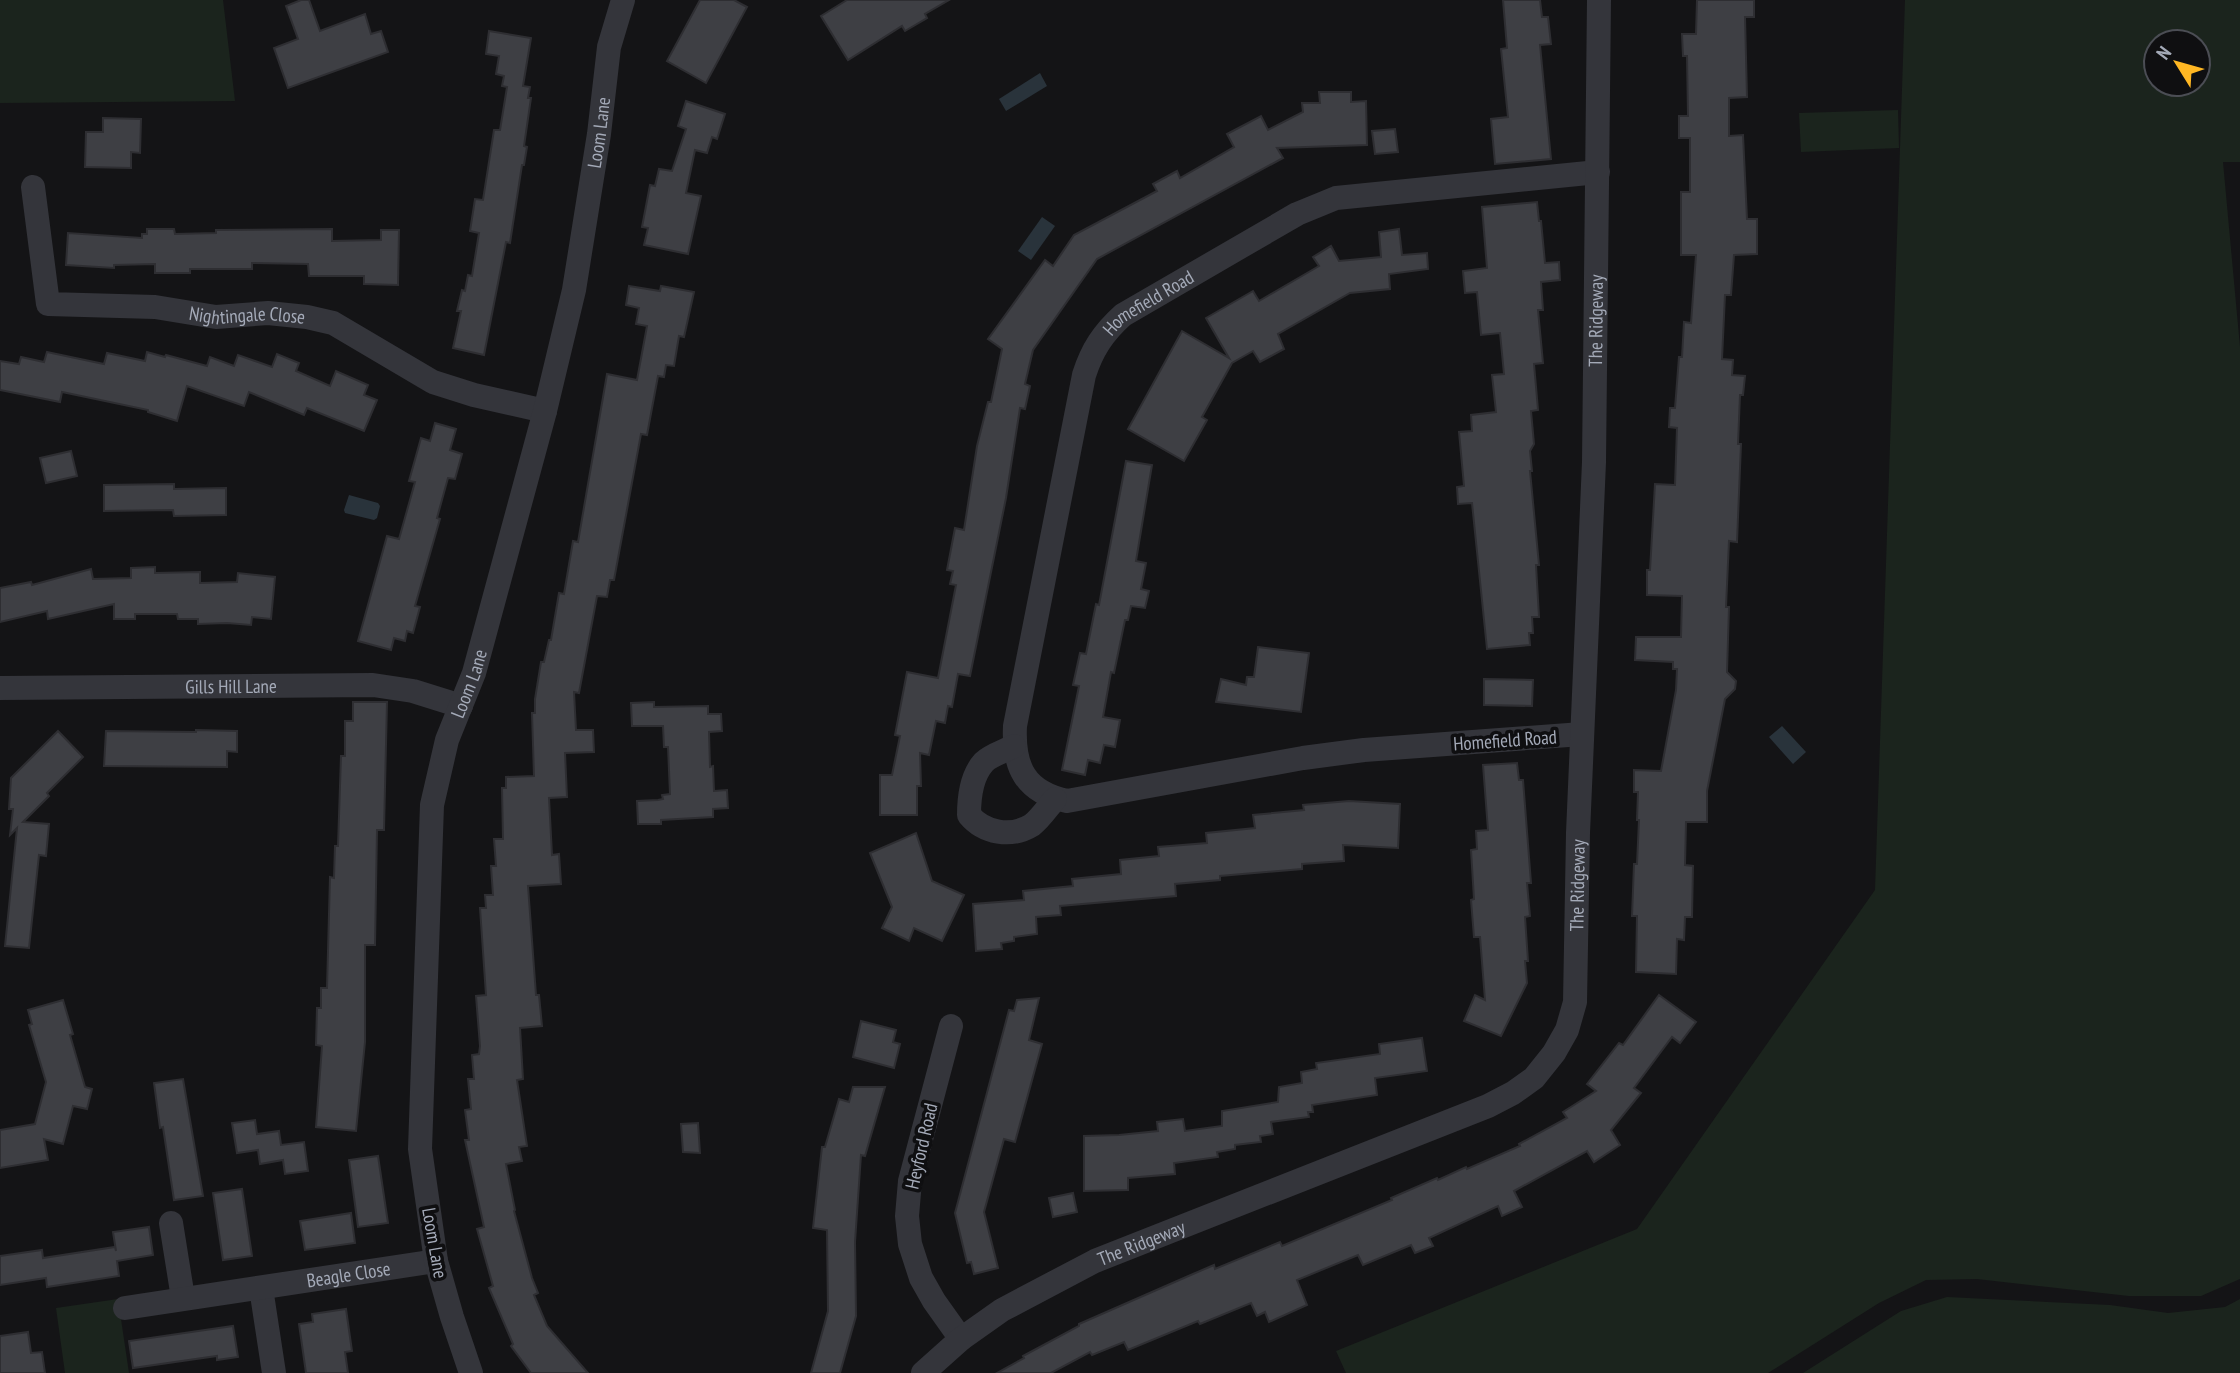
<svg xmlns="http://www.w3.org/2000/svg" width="2240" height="1373" font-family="'PT Sans Narrow',sans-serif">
	<rect width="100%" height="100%" fill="#141416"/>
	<g fill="#1b241d" fill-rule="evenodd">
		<polygon points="0,0 223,0 235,101 0,103"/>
		<path d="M 1905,0 L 2240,0 L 2240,162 L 2223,162 L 2240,347 L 2240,1279 L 2201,1296 L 2129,1296 L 1977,1279 L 1926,1280 L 1879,1303 L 1768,1373 L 1346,1373 L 1336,1351 L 1637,1229 L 1875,890 ZM 2156,42 L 2198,42 L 2198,84 L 2156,84 Z"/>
		<polygon points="1898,110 1899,148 1801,152 1799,113"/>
		<polygon points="1947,1297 2110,1305 2168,1313 2225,1307 2240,1299 2240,1373 1803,1373 1901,1311"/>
		<polygon points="118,1299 129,1373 65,1373 56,1308"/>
	</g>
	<g fill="#29333b">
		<polygon points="1040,73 1047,86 1006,111 999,99"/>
		<polygon points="1042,217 1055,226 1031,260 1018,251"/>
		<polygon points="349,495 378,503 380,506 377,518 374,520 345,513 344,510"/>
		<polygon points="1782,726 1806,752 1793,764 1769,737"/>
	</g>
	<g fill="#3e3f44" stroke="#2e2e32" stroke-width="2">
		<polygon points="301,0 309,0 320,31 365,14 371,34 381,31 388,52 288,88 274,48 298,39 286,6"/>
		<polygon points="700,0 734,0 747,7 706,83 667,61"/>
		<polygon points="847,0 949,0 925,14 927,18 905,31 902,26 848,60 821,16"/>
		<polygon points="1503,0 1540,0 1542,17 1548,17 1551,44 1540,45 1551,159 1495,164 1491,119 1508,117 1501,49 1507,48"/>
		<polygon points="1697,0 1754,0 1754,17 1745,17 1747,97 1729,98 1729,136 1743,135 1747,219 1757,219 1757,254 1734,255 1731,295 1725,295 1722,359 1733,360 1732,375 1745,376 1743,395 1740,395 1738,444 1741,444 1737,542 1729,541 1726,607 1729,607 1727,672 1736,681 1735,689 1725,699 1707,791 1707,822 1686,822 1685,865 1693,866 1692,917 1685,917 1684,940 1677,939 1676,974 1636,972 1637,916 1632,916 1634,864 1637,864 1639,820 1637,820 1638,792 1634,792 1634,770 1661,771 1676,690 1677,669 1673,669 1673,662 1635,660 1636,637 1681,637 1682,596 1647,595 1647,570 1650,570 1655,484 1675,485 1677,428 1669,427 1670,408 1675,408 1679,357 1682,357 1684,322 1691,323 1696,255 1681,255 1681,192 1690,192 1690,138 1679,138 1679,116 1688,116 1687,56 1683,56 1682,34 1696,34"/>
		<polygon points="489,31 531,38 523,86 530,87 528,98 531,98 524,146 527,147 524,165 522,165 510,243 506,242 484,355 453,348 461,311 457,311 462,290 465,291 468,275 472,276 479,233 470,231 475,199 483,200 494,130 500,130 507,87 502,86 504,76 496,74 499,56 486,54"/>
		<polygon points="1319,92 1351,92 1351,102 1366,101 1367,145 1277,148 1283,158 1097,259 1033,350 1025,384 1030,386 1025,409 1020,408 1006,498 970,676 958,674 952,707 948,706 945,723 936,721 929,755 920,753 921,786 917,786 917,815 880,815 880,775 892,775 900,736 895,735 907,672 938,678 956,585 950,584 953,571 947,570 955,528 964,530 977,446 988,402 991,402 1002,349 988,339 1045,260 1053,266 1074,235 1157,191 1153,184 1177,171 1180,178 1234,147 1227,134 1261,116 1268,130 1303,112 1302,103 1320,103"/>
		<polygon points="686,101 725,114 717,139 712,137 707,153 695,150 686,193 701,196 688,254 644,245 648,228 642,227 650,185 655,186 659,169 672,171 686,129 678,126"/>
		<polygon points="103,118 141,119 140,153 131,152 131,168 85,167 86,132 103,132"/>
		<polygon points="1395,129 1398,152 1375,154 1372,131"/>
		<polygon points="1537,202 1539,221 1541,221 1545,263 1559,262 1560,280 1541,282 1543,310 1538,310 1543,363 1534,364 1538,410 1531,411 1534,444 1530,451 1532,471 1530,471 1539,565 1536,565 1539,617 1532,617 1533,633 1529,633 1530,645 1487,649 1472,503 1458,504 1457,487 1464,486 1459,432 1472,431 1471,415 1496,412 1492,375 1504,374 1500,333 1481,335 1477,292 1465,293 1463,271 1487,268 1482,207"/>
		<polygon points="147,229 174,229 175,234 216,233 216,230 332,229 332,241 381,240 381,230 399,230 398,285 364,284 364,276 309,276 308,264 252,263 252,269 190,269 190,273 155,273 155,264 114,265 114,268 66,265 68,233 142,238 142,234 147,234"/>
		<polygon points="1399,229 1402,255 1427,253 1428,269 1389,274 1390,289 1350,293 1278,334 1284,349 1260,362 1253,351 1232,363 1202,417 1207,420 1184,461 1128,429 1182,331 1229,358 1206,318 1253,291 1259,301 1319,266 1313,257 1331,246 1339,261 1381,257 1379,232"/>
		<polygon points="629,286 660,291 661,286 694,292 684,337 679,336 674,366 666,365 664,377 658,376 647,435 641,434 614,580 610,580 607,597 597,596 579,693 574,692 576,730 593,730 594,752 565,753 567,797 549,798 552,855 559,854 561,884 528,886 536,995 539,995 542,1026 520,1028 523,1079 517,1080 527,1146 519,1147 522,1161 506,1164 515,1210 514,1211 532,1278 538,1293 534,1295 547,1326 588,1373 531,1373 511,1346 513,1344 489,1288 493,1286 477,1229 484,1227 465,1140 469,1140 465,1110 471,1109 468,1079 474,1079 472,1055 479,1054 480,1046 476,996 486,995 480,908 486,908 485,895 493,895 491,866 496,866 494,839 503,839 502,788 506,788 506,777 534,776 532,713 535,713 535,699 541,662 544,662 549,640 551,640 559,593 564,594 573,541 578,542 607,374 637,380 647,326 636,324 639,308 626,305"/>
		<polygon points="47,352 104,364 107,353 145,361 147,352 165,357 166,355 207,366 210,357 234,366 238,355 272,367 277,354 299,363 296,371 330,386 336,371 368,385 364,395 377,400 364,431 307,408 304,415 249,392 244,406 187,386 177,421 148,412 148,410 62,392 60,402 0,390 0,361 19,364 21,357 44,362"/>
		<polygon points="435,423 456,429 450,450 462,454 455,479 448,478 437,518 440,519 415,606 420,607 413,633 407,631 405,641 394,638 391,650 358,641 387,536 399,539 415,482 409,481 421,438 430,441"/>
		<polygon points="71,451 77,476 46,483 40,458"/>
		<polygon points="1126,461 1152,465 1136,561 1146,563 1141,589 1149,591 1145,608 1131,606 1128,620 1125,620 1114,673 1111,672 1103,717 1120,720 1115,747 1104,745 1100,763 1088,760 1085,775 1062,770 1079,686 1073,685 1080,653 1086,654 1096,604 1099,605"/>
		<polygon points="174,484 174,489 226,488 226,515 174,516 173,510 104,511 104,485"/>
		<polygon points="155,567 155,573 200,572 200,583 237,582 238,573 275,577 271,619 252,617 251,625 227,623 198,624 198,619 178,619 177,614 135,614 135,619 114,619 114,604 48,619 47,611 0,622 0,588 31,582 32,585 91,569 93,579 131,578 131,568"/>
		<polygon points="1258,647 1309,653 1301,712 1216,702 1221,679 1246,685 1247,677 1254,677"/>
		<polygon points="1484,679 1533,680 1532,706 1484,705"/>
		<polygon points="353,702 387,702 384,830 377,830 375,945 365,945 365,1042 356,1131 316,1127 322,1046 316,1045 317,1008 321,1008 321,988 327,988 330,877 334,878 335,846 338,846 341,756 345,756 345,721 353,721"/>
		<polygon points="654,702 654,707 708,706 708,714 721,714 722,731 709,732 710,767 713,766 714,791 727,790 728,808 713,809 713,817 661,820 661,824 638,824 637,801 658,800 663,799 662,795 670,794 668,747 664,747 663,726 632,726 631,703"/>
		<polygon points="196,730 237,731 237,752 227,751 227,767 104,766 106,731 196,732"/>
		<polygon points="58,731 83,757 47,793 49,796 23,822 49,824 46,856 39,855 29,948 5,946 17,828 10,835 13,809 9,809 11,778"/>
		<polygon points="1517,763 1519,780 1523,780 1531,883 1527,883 1530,916 1525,917 1528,961 1525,961 1527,983 1501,1036 1464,1021 1475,995 1485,1000 1480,937 1474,937 1471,900 1474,899 1471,850 1477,849 1476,831 1488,830 1483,765"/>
		<polygon points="1349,801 1400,804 1398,848 1343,845 1344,861 1302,864 1302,869 1220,876 1220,880 1175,884 1176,896 1060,906 1061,915 1036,917 1037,934 1014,937 1014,941 1001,943 1002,949 976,951 973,904 1024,900 1023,891 1073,886 1072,879 1121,874 1120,860 1159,856 1158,847 1207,843 1206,833 1255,828 1253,815 1304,810 1303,805"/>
		<polygon points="916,833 932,881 964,895 942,941 914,928 909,941 882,928 892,907 870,853"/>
		<polygon points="1659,995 1696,1022 1680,1043 1672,1037 1634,1088 1641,1093 1611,1130 1620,1145 1594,1162 1587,1151 1514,1191 1522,1207 1502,1216 1498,1206 1429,1238 1433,1246 1415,1253 1411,1245 1363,1265 1358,1255 1297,1280 1307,1305 1269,1322 1265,1312 1257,1316 1251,1303 1200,1324 1198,1321 1128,1350 1124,1342 1092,1355 1090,1352 1051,1373 997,1373 1024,1358 1023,1356 1079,1326 1079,1324 1193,1274 1214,1265 1215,1269 1280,1242 1282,1246 1392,1200 1391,1198 1437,1178 1438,1180 1466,1167 1467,1169 1520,1146 1519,1144 1567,1118 1563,1112 1596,1091 1587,1084 1619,1043 1623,1045"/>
		<polygon points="1039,998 1029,1040 1042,1044 1015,1142 1004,1139 984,1212 998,1268 974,1274 971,1262 967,1263 955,1213 1009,1010 1014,1011 1017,1000"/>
		<polygon points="63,1000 73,1034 70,1035 85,1087 92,1089 87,1109 73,1106 63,1144 44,1139 48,1160 0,1168 0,1130 35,1124 46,1082 29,1025 32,1024 28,1010"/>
		<polygon points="861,1021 896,1030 893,1042 900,1044 894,1068 853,1057"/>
		<polygon points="1422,1038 1427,1071 1375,1078 1377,1095 1312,1105 1313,1112 1308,1112 1309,1117 1271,1122 1273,1134 1260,1136 1261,1142 1235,1145 1235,1149 1217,1152 1218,1157 1174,1163 1175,1174 1128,1178 1128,1190 1084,1191 1084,1136 1119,1135 1158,1131 1157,1122 1183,1119 1185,1131 1222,1126 1222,1111 1278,1102 1279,1087 1302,1083 1301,1072 1317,1069 1316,1063 1380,1054 1379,1044"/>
		<polygon points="183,1079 203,1196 174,1200 163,1127 160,1128 154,1083"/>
		<polygon points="853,1087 885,1087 865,1156 861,1155 855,1242 856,1316 840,1373 811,1373 828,1311 827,1230 813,1228 822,1147 825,1147 839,1099 849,1102"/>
		<polygon points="255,1120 257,1134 279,1131 281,1145 304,1142 308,1171 285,1174 283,1160 260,1164 258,1150 237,1153 232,1123"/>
		<polygon points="698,1123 700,1153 683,1152 681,1124"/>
		<polygon points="378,1156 388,1223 358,1227 349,1160"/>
		<polygon points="242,1189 252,1256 223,1260 213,1193"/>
		<polygon points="1073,1193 1077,1212 1053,1217 1049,1198"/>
		<polygon points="351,1213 355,1243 305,1250 300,1221"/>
		<polygon points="149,1227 153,1255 117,1261 119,1276 47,1287 46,1278 0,1285 0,1256 42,1250 43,1258 115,1247 116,1251 113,1232"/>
		<polygon points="346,1309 352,1351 345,1352 348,1373 306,1373 299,1324 313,1322 312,1314"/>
		<polygon points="233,1326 238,1357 217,1360 217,1356 133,1368 129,1341"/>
		<polygon points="28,1332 31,1353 42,1352 45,1373 0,1373 0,1336"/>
	</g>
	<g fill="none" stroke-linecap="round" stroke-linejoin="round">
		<g stroke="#34353b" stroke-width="24">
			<path id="s1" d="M 33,187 L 48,304 L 155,307 L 216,317 L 268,313 L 307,317 L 333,323 L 433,382 L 474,395 L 545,411"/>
			<path id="s2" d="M 0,688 L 373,685 L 413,691 L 461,706"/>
			<path id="s3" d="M 1582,734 L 1364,750 L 1303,758 L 1067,801 C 1025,792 1013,767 1015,726 L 1084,375 C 1092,350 1103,333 1123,315 L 1297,214 L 1336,198 L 1598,172"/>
			<path d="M 1014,746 C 1005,751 991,755 984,762 C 972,775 969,798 969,815 C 984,833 1011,838 1032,825 C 1041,818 1048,807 1055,799"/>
			<polyline points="951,1026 910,1181 907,1216 910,1244 921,1278 934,1301 961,1339"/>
			<polyline points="171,1223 183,1298"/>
			<polyline points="261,1288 274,1373"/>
			<path id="s4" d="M 125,1308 L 436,1261"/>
			<path id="s5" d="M 471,1373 L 452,1317 L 436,1261 L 420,1149 L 432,805 L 447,740 L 474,673 L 545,411 L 574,290 L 599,134 L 609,47 L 623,0"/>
			<path id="s6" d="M 923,1373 L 961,1339 L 1002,1310 L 1095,1261 L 1488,1106 L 1513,1093 L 1534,1078 L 1554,1053 L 1567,1030 L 1575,1002 L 1578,833 L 1594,462 L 1599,0"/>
		</g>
	</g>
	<g text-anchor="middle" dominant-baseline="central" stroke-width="7" stroke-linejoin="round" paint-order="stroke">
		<g font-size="19" fill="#a4aab8" stroke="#0f0f11">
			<text stroke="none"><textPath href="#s5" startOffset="1269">Loom Lane</textPath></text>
			<text stroke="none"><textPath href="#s3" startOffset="1080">Homefield Road</textPath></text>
			<text stroke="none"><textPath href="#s1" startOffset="318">Nightingale Close</textPath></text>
			<text stroke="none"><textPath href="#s6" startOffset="1452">The Ridgeway</textPath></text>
			<text stroke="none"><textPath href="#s5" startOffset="702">Loom Lane</textPath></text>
			<text stroke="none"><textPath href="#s2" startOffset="231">Gills Hill Lane</textPath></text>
			<text transform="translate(1505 740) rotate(-4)">Homefield Road</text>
			<text stroke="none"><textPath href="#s6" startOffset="887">The Ridgeway</textPath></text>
			<text transform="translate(921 1146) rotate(-77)">Heyford Road</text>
			<text transform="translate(435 1243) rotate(80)">Loom Lane</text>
			<text stroke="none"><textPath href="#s6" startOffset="256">The Ridgeway</textPath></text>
			<text stroke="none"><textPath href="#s4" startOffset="226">Beagle Close</textPath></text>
		</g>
	</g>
	<g transform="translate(2177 63) rotate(307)"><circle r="33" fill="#0f0f11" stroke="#4b4d54" stroke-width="2"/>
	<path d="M0-5L12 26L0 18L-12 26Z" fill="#ffb723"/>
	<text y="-10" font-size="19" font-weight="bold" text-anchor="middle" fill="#a4aab8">N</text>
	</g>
</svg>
